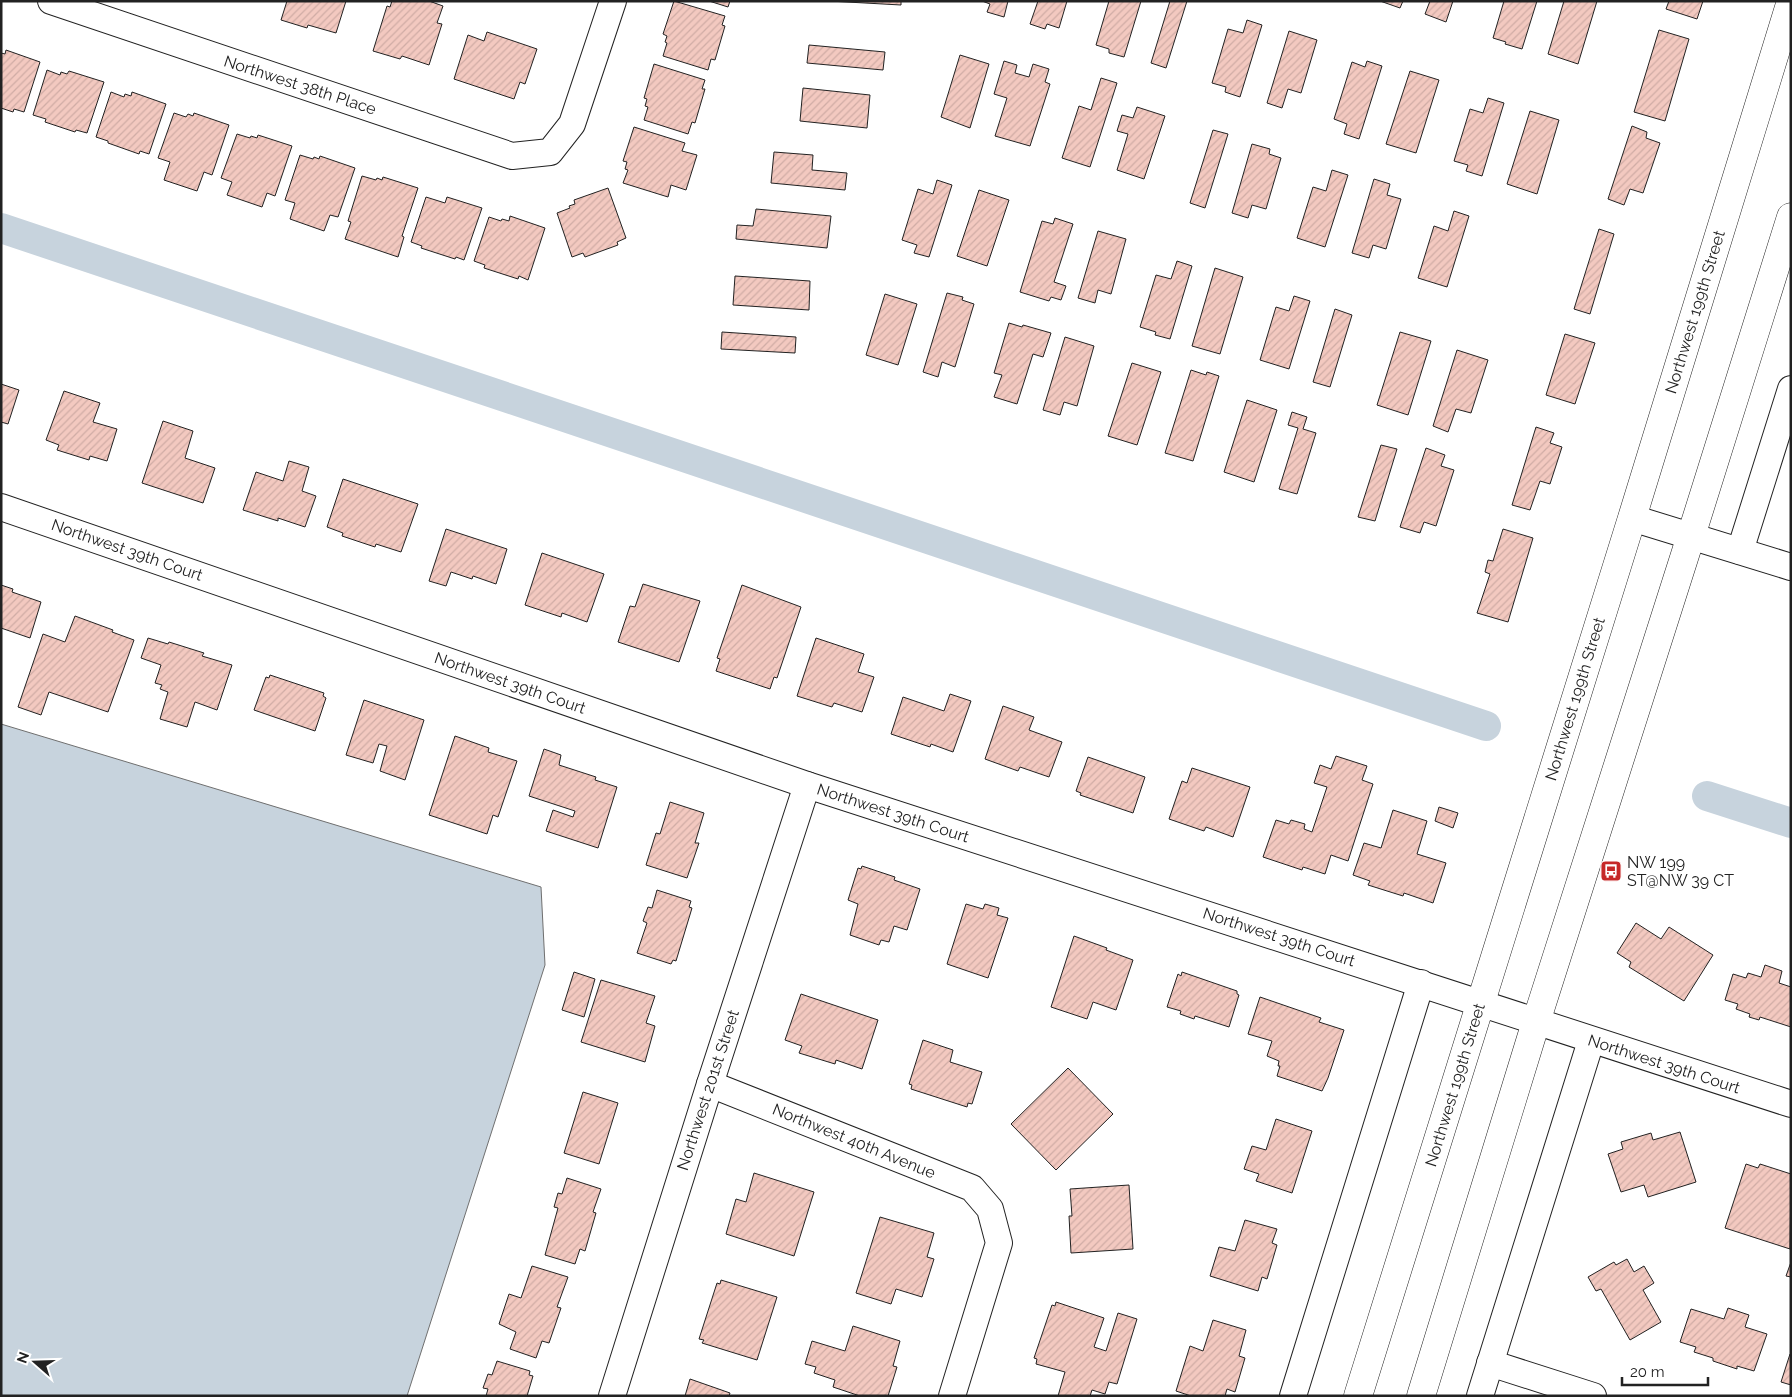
<svg xmlns="http://www.w3.org/2000/svg" width="1792" height="1397" font-family="Raleway,sans-serif">
	<defs>
		<pattern id="building-hatch" width="6" height="6" patternUnits="userSpaceOnUse" patternTransform="scale(1.25)"><rect width="6" height="6" fill="#f3c9c0"/><path d="M-1 1l2-2M0 6l6-6M5 7l2-2" fill="none" stroke="#d0aca5"/></pattern>
	</defs>
	<rect width="100%" height="100%" fill="#fff"/>
	<polygon fill="#c7d3dd" stroke="#6f6f6f" points="1,724 541,887 545,965 407,1396 1,1396"/>
	<g fill="none" stroke-linecap="round" stroke-linejoin="round">
		<g stroke="#c7d3dd" stroke-width="30">
			<polyline points="1,228 1486,726"/>
			<polyline points="1707,796 1791,823"/>
		</g>
	</g>
	<g fill="url(#building-hatch)" stroke="#222">
		<polygon points="287,1 346,1 336,33 308,25 307,28 281,20"/>
		<polygon points="392,1 429,1 443,6 437,23 442,24 429,65 402,56 400,59 373,51 387,6 390,7"/>
		<polygon points="674,1 725,16 722,25 725,26 715,60 711,59 708,70 663,56 667,43 665,42 667,36 663,34"/>
		<polygon points="709,1 730,1 728,7"/>
		<polygon points="829,1 901,1 901,5"/>
		<polygon points="982,1 1008,1 1004,17 987,12 990,4"/>
		<polygon points="1038,1 1067,1 1059,28 1047,24 1045,29 1030,24"/>
		<polygon points="1109,1 1141,1 1124,57 1109,53 1109,49 1096,45"/>
		<polygon points="1170,1 1187,1 1166,68 1151,63"/>
		<polygon points="1380,1 1403,1 1400,8"/>
		<polygon points="1430,1 1453,1 1446,22 1425,14"/>
		<polygon points="1504,1 1537,1 1522,49 1505,44 1506,42 1493,38"/>
		<polygon points="1564,1 1597,1 1578,64 1548,54"/>
		<polygon points="1669,1 1703,1 1697,19 1666,9"/>
		<polygon points="1247,20 1262,25 1240,97 1225,92 1226,87 1212,83 1228,29 1243,33"/>
		<polygon points="1659,30 1689,39 1665,121 1634,112"/>
		<polygon points="1289,31 1317,40 1301,93 1288,89 1282,108 1267,103"/>
		<polygon points="487,32 537,49 525,84 520,82 514,99 454,79 468,35 484,41"/>
		<polygon points="809,45 885,52 883,70 807,63"/>
		<polygon points="6,50 40,62 24,112 14,109 13,112 1,108 1,53 5,54"/>
		<polygon points="960,55 989,64 970,128 941,117"/>
		<polygon points="1004,61 1017,65 1015,73 1029,77 1033,64 1049,69 1045,82 1050,84 1030,146 995,136 1007,98 994,94"/>
		<polygon points="1367,61 1382,66 1359,139 1344,134 1347,124 1334,119 1352,62 1365,67"/>
		<polygon points="654,64 705,80 702,89 705,89 695,123 692,122 688,134 644,120 648,107 645,106 647,99 644,98"/>
		<polygon points="47,70 60,75 61,72 67,74 69,71 104,82 87,133 76,130 75,132 45,122 46,119 33,115"/>
		<polygon points="1410,71 1439,80 1416,153 1386,144"/>
		<polygon points="1101,78 1117,83 1090,167 1062,158 1079,106 1091,110"/>
		<polygon points="803,88 870,95 867,128 800,121"/>
		<polygon points="111,92 124,97 125,94 131,96 132,92 166,104 149,154 140,151 139,154 108,143 108,141 96,137"/>
		<polygon points="1488,98 1504,103 1482,176 1466,171 1468,165 1454,161 1470,109 1483,113"/>
		<polygon points="1137,107 1165,116 1144,179 1117,170 1128,134 1117,131 1122,115 1133,118"/>
		<polygon points="1530,111 1559,120 1537,194 1507,184"/>
		<polygon points="174,113 186,117 188,114 193,116 194,113 229,125 212,175 204,172 197,191 164,180 170,162 158,158"/>
		<polygon points="1632,126 1647,132 1646,138 1660,143 1643,193 1630,189 1624,205 1608,199"/>
		<polygon points="634,127 685,143 682,151 697,155 686,190 671,185 668,197 623,183 628,170 625,169 627,162 623,161"/>
		<polygon points="1213,130 1228,134 1205,208 1190,203"/>
		<polygon points="237,134 250,138 251,136 257,138 258,135 292,146 275,196 267,193 262,207 227,195 232,182 221,178"/>
		<polygon points="1252,144 1270,149 1269,154 1281,158 1266,209 1252,205 1248,218 1232,213"/>
		<polygon points="774,152 813,155 812,170 847,173 845,190 771,183"/>
		<polygon points="300,155 313,159 314,157 319,159 320,156 355,168 338,217 330,215 324,231 290,219 295,203 285,200"/>
		<polygon points="1332,170 1348,175 1325,247 1297,238 1313,187 1326,191"/>
		<polygon points="362,176 376,180 377,178 382,180 383,177 418,188 402,236 404,237 398,257 345,239 351,222 348,221"/>
		<polygon points="1374,179 1390,184 1387,195 1401,199 1386,249 1373,245 1369,258 1352,253"/>
		<polygon points="937,180 952,185 929,257 914,253 917,245 902,240 918,189 933,194"/>
		<polygon points="608,188 626,238 617,242 618,245 585,257 583,253 572,257 557,213 570,208 569,206 575,204 574,200"/>
		<polygon points="979,190 1009,200 987,266 957,256"/>
		<polygon points="426,197 445,203 447,197 482,208 464,260 456,257 455,259 421,248 422,246 411,242"/>
		<polygon points="756,209 831,216 827,248 736,239 737,225 753,226"/>
		<polygon points="1454,211 1469,216 1447,287 1418,278 1434,226 1448,231"/>
		<polygon points="510,216 545,228 528,280 519,276 518,279 484,268 485,265 474,261 489,217 501,221 502,219 509,221"/>
		<polygon points="1055,218 1073,224 1054,282 1066,286 1061,300 1051,297 1049,301 1020,292 1042,221 1053,224"/>
		<polygon points="1599,229 1614,234 1590,314 1574,309"/>
		<polygon points="1098,231 1126,239 1111,294 1098,290 1095,303 1078,298"/>
		<polygon points="1177,261 1192,266 1170,339 1155,335 1156,332 1140,327 1156,275 1171,279"/>
		<polygon points="1215,268 1243,277 1220,354 1192,346"/>
		<polygon points="735,276 810,281 809,310 733,305"/>
		<polygon points="947,293 963,297 962,300 974,304 955,367 942,362 938,377 923,372"/>
		<polygon points="885,294 917,304 898,365 866,355"/>
		<polygon points="1294,296 1310,301 1289,369 1260,360 1276,307 1289,311"/>
		<polygon points="1335,309 1352,315 1330,387 1313,382"/>
		<polygon points="1009,323 1022,327 1023,325 1051,333 1043,357 1033,354 1017,404 994,397 1002,375 994,373"/>
		<polygon points="722,332 796,337 795,353 721,349"/>
		<polygon points="1400,332 1431,341 1408,415 1377,405"/>
		<polygon points="1565,334 1595,343 1575,404 1546,395"/>
		<polygon points="1065,337 1094,346 1077,406 1064,402 1060,415 1043,410"/>
		<polygon points="1457,350 1488,360 1471,413 1456,409 1448,432 1433,426"/>
		<polygon points="1132,363 1161,372 1137,445 1108,436"/>
		<polygon points="1191,370 1206,375 1207,372 1219,376 1193,461 1165,453"/>
		<polygon points="1,384 19,390 8,424 1,422"/>
		<polygon points="64,391 100,403 93,422 117,429 107,461 90,456 89,460 57,450 59,445 46,440"/>
		<polygon points="1247,400 1277,410 1254,482 1224,472"/>
		<polygon points="1292,412 1307,417 1303,429 1316,433 1297,494 1279,489 1298,428 1288,425"/>
		<polygon points="163,421 193,431 185,458 215,468 203,503 142,483"/>
		<polygon points="1536,427 1554,433 1550,443 1562,447 1550,484 1540,481 1530,510 1512,505"/>
		<polygon points="1381,445 1397,449 1375,521 1358,517"/>
		<polygon points="1426,448 1445,455 1441,466 1454,470 1436,526 1424,522 1420,533 1400,527"/>
		<polygon points="289,461 309,467 302,491 316,496 305,527 278,518 278,521 243,510 256,472 283,481"/>
		<polygon points="343,479 418,504 401,552 376,544 375,547 342,536 343,533 327,527"/>
		<polygon points="446,529 507,549 496,584 473,576 472,579 451,572 446,586 429,581"/>
		<polygon points="1503,529 1533,538 1508,622 1477,613 1490,574 1485,572 1488,560 1493,561"/>
		<polygon points="542,553 604,574 587,622 562,613 561,617 525,605"/>
		<polygon points="643,584 700,601 679,662 618,642 630,606 635,607"/>
		<polygon points="1,585 13,589 12,592 41,602 30,638 1,628"/>
		<polygon points="742,585 801,607 777,678 774,677 770,689 716,671 720,659 717,658"/>
		<polygon points="75,616 113,630 112,632 134,640 108,712 49,692 41,715 18,707 43,634 65,642"/>
		<polygon points="148,638 168,644 169,642 204,653 202,656 232,665 217,710 195,702 187,727 160,719 168,692 160,689 162,685 155,683 161,665 141,658"/>
		<polygon points="816,638 864,654 858,672 874,677 862,712 834,703 832,707 797,696"/>
		<polygon points="270,675 324,693 323,696 326,698 315,731 254,710 266,677 269,678"/>
		<polygon points="950,694 971,701 953,752 931,744 930,747 891,734 903,697 944,711"/>
		<polygon points="364,700 424,720 405,780 380,771 387,746 379,744 373,763 346,755"/>
		<polygon points="1003,706 1034,717 1029,730 1062,742 1049,777 1020,767 1018,771 985,759"/>
		<polygon points="455,736 489,748 488,752 517,761 498,817 493,815 487,834 429,815"/>
		<polygon points="544,749 561,755 559,765 596,777 595,780 617,787 598,848 546,831 553,810 573,817 575,811 529,796"/>
		<polygon points="1336,756 1367,766 1362,780 1373,784 1348,861 1331,855 1325,874 1303,867 1302,870 1263,857 1276,820 1289,824 1291,820 1305,824 1304,829 1312,832 1327,787 1314,783 1320,765 1331,769"/>
		<polygon points="1088,757 1145,777 1133,813 1080,795 1081,793 1076,791"/>
		<polygon points="1192,768 1250,787 1233,837 1206,827 1204,831 1169,819 1182,781 1187,783"/>
		<polygon points="670,802 704,813 695,843 699,843 687,878 646,865 656,833 660,834"/>
		<polygon points="1439,807 1458,813 1453,828 1435,821"/>
		<polygon points="1393,810 1427,821 1417,854 1446,863 1433,903 1404,893 1403,896 1368,885 1370,881 1353,875 1364,843 1381,848"/>
		<polygon points="862,866 895,877 894,880 920,889 907,930 894,926 889,942 881,940 879,945 850,935 858,904 848,900 858,868 861,869"/>
		<polygon points="657,890 691,901 689,907 692,908 676,961 673,960 671,964 637,953 647,923 643,921 648,907 652,908"/>
		<polygon points="966,904 983,909 985,904 999,908 997,915 1008,918 988,978 947,964"/>
		<polygon points="1636,923 1661,939 1669,927 1713,955 1684,1001 1629,967 1631,962 1617,953"/>
		<polygon points="1074,936 1107,948 1106,950 1133,960 1116,1010 1093,1002 1087,1019 1051,1007"/>
		<polygon points="1765,965 1782,971 1779,983 1791,987 1791,1027 1760,1017 1759,1020 1749,1017 1750,1014 1736,1009 1738,1004 1725,1000 1733,974 1746,978 1748,973 1761,977"/>
		<polygon points="574,972 595,979 584,1017 562,1010"/>
		<polygon points="1182,972 1237,991 1237,994 1239,995 1229,1027 1195,1016 1194,1019 1180,1014 1181,1011 1167,1007 1178,974 1181,976"/>
		<polygon points="601,980 655,996 646,1023 655,1026 645,1062 581,1042"/>
		<polygon points="801,994 878,1020 862,1069 836,1060 835,1064 799,1053 802,1046 785,1040"/>
		<polygon points="1260,997 1321,1018 1319,1022 1344,1030 1328,1078 1322,1091 1277,1076 1280,1066 1278,1066 1279,1061 1267,1056 1272,1041 1248,1034"/>
		<polygon points="923,1040 953,1050 950,1062 982,1072 972,1104 968,1103 967,1107 911,1089 912,1085 909,1084"/>
		<polygon points="1068,1068 1113,1114 1056,1170 1011,1124"/>
		<polygon points="583,1092 618,1103 599,1164 564,1153"/>
		<polygon points="1276,1119 1312,1131 1292,1193 1256,1181 1259,1174 1244,1169 1252,1146 1266,1150"/>
		<polygon points="1680,1132 1696,1182 1648,1197 1644,1185 1621,1192 1608,1154 1623,1149 1621,1142 1651,1133 1653,1140"/>
		<polygon points="1746,1164 1758,1168 1760,1164 1791,1174 1790,1249 1725,1228"/>
		<polygon points="754,1173 814,1192 794,1256 726,1234 736,1199 746,1202"/>
		<polygon points="567,1178 601,1189 593,1212 596,1213 585,1251 580,1249 575,1264 545,1255 558,1208 554,1207 558,1193 562,1194"/>
		<polygon points="1129,1185 1133,1249 1071,1253 1069,1216 1072,1216 1070,1189"/>
		<polygon points="880,1217 934,1233 927,1257 934,1259 922,1297 896,1289 891,1304 856,1293"/>
		<polygon points="1245,1220 1277,1229 1272,1243 1277,1245 1267,1279 1262,1277 1258,1291 1210,1276 1219,1247 1235,1251"/>
		<polygon points="1627,1259 1634,1272 1644,1266 1654,1283 1643,1290 1661,1322 1630,1340 1601,1289 1596,1291 1588,1277 1614,1262 1616,1265"/>
		<polygon points="1791,1262 1791,1277 1786,1276"/>
		<polygon points="532,1266 568,1277 557,1307 561,1308 549,1343 542,1341 536,1358 510,1349 516,1332 499,1324 509,1294 521,1298"/>
		<polygon points="721,1280 777,1297 757,1360 702,1343 704,1340 699,1339 717,1283 720,1284"/>
		<polygon points="1056,1302 1104,1318 1094,1347 1106,1351 1118,1313 1137,1319 1117,1384 1109,1382 1105,1394 1092,1390 1090,1396 1058,1396 1065,1372 1036,1364 1037,1359 1034,1358 1052,1305 1055,1306"/>
		<polygon points="1728,1308 1749,1315 1745,1327 1767,1334 1754,1371 1737,1366 1737,1369 1713,1361 1713,1358 1694,1352 1696,1347 1680,1342 1691,1309 1724,1319"/>
		<polygon points="1213,1320 1246,1330 1239,1356 1245,1358 1235,1392 1227,1389 1225,1396 1191,1396 1176,1391 1190,1346 1203,1351"/>
		<polygon points="853,1326 900,1341 893,1366 897,1367 888,1396 860,1396 833,1387 835,1380 814,1373 816,1367 805,1364 812,1341 845,1351"/>
		<polygon points="1790,1354 1791,1354 1791,1385 1781,1382"/>
		<polygon points="497,1361 530,1371 529,1375 533,1376 527,1396 486,1396 488,1389 483,1388 488,1374 492,1375"/>
		<polygon points="690,1379 730,1393 729,1396 685,1396"/>
	</g>
	<g fill="none" stroke-linecap="round" stroke-linejoin="round">
		<g stroke="#222" stroke-width="28">
			<g id="street">
				<polyline points="51,1 512,156 550,152 572,124 613,1"/>
				<polyline points="1,507 807,785 1791,1104"/>
				<polyline points="1632,518 1791,567"/>
				<polyline points="1740,551 1791,389"/>
				<polyline points="710,1084 972,1188 990,1209 999,1243 952,1396"/>
				<polyline points="1490,1363 1593,1396"/>
				<polyline points="612,1396 710,1084 807,785"/>
				<polyline points="1293,1396 1421,983"/>
				<polyline points="1480,1396 1591,1041"/>
			</g>
		</g>
		<g stroke="#222" stroke-width="29">
			<g id="primary">
				<polyline points="1358,1396 1632,518 1791,1"/>
				<polyline points="1421,1396 1536,1022 1691,536 1791,217"/>
			</g>
		</g>
		<use href="#street" stroke="#fff" stroke-width="26"/>
		<use href="#primary" stroke="#fff" stroke-width="28"/>
	</g>
	<defs>
		<g id="bus-square" transform="scale(1.125)"><rect x="-9" y="-9" width="18" height="18" rx="4" fill="#c62828" stroke="#fff"/><path d="M-5-6H5V4H4V6H2V4H-2V6H-4V4H-5ZM-3.5-4V0h7V-4ZM-3.5 1.2v1.5H-2V1.2ZM2 1.2v1.5H3.5V1.2Z" fill="#fff"/></g>
	</defs>
	<g fill-rule="evenodd">
		<use href="#bus-square" x="1611" y="871"/>
	</g>
	<g text-anchor="middle" dominant-baseline="central" stroke-width="4" stroke-linejoin="round" paint-order="stroke">
		<g font-size="16" fill="#222" stroke="#fff">
			<text transform="translate(300 85) rotate(18)">Northwest 38th Place</text>
			<text transform="translate(1695 312) rotate(-73)">Northwest 199th Street</text>
			<text transform="translate(127 550) rotate(19)">Northwest 39th Court</text>
			<text transform="translate(510 683) rotate(19)">Northwest 39th Court</text>
			<text transform="translate(1575 699) rotate(-73)">Northwest 199th Street</text>
			<text transform="translate(893 813) rotate(18)">Northwest 39th Court</text>
			<text transform="translate(1279 937) rotate(18)">Northwest 39th Court</text>
			<text transform="translate(1664 1064) rotate(18)">Northwest 39th Court</text>
			<text transform="translate(1455 1085) rotate(-73)">Northwest 199th Street</text>
			<text transform="translate(708 1090) rotate(-72)">Northwest 201st Street</text>
			<text transform="translate(854 1141) rotate(22)">Northwest 40th Avenue</text>
		</g>
		<g font-size="16" fill="#222" stroke="#fff" text-anchor="start">
			<text x="1627" y="862">NW 199<tspan x="1627" dy="18">ST@NW 39 CT</tspan></text>
		</g>
	</g>
	<rect width="1792" height="1397" fill="none" stroke="#222222" stroke-width="5"/>
	<g transform="translate(35 1362) rotate(290)" stroke="#ffffff" stroke-width="4" paint-order="stroke">
	<path d="M0-4L9 19L0 12L-9 19Z" fill="#222222"/>
	<text y="-8" font-size="14" font-weight="bold" text-anchor="middle" fill="#222222">N</text>
	</g>
	<path d="M1622 1377v8h86v-8" fill="none" stroke="#222222" stroke-width="2.5"/>
	<text x="1630" y="1377" font-size="15" fill="#222222" stroke="#ffffff" stroke-width="4" paint-order="stroke">20 m</text>
</svg>
